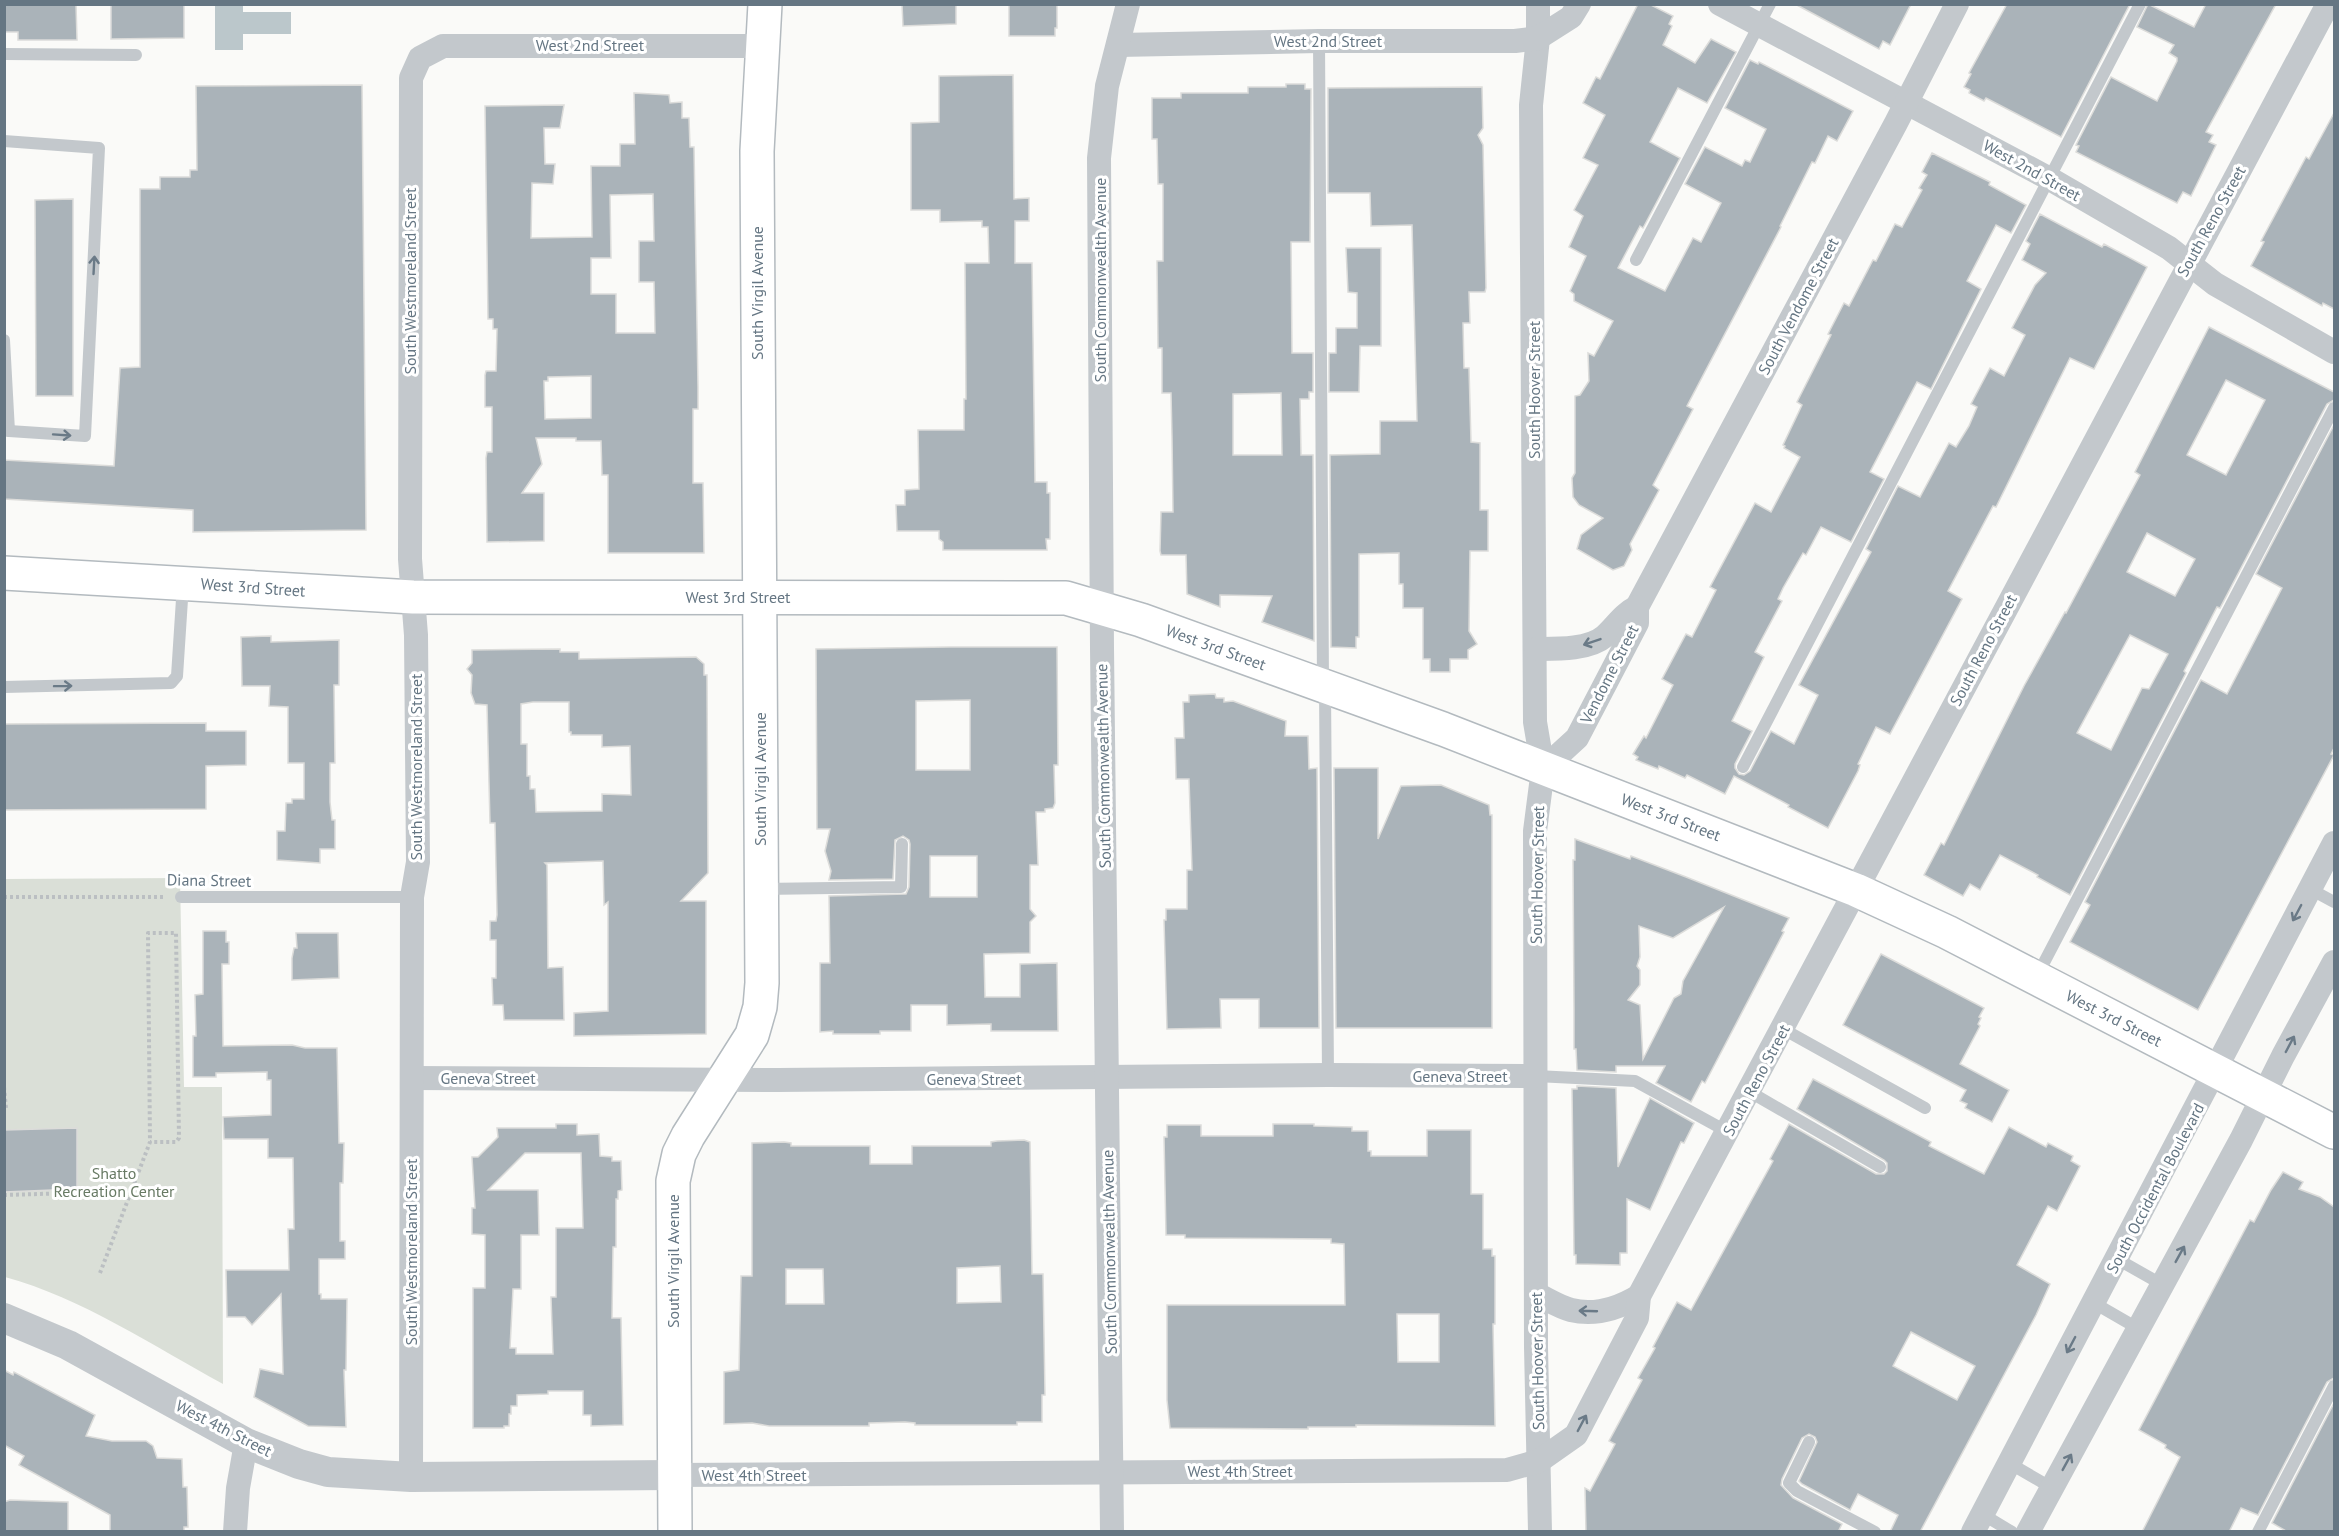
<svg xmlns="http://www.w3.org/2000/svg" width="2339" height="1536" font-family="'PT Sans',sans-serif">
	<rect width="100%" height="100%" fill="#fafaf8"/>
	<path fill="#dadfd7" d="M 180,878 L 184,1087 L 222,1087 L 223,1384 C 153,1346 82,1298 5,1277 L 5,879 Z"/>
	<polygon fill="#bbc7cb" points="215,5 243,5 243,12 291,12 291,34 243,34 243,50 215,50"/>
	<g fill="#aab3b9" stroke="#dcdcda" stroke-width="1.5" fill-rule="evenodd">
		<polygon points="4,4 76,4 77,40 18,40 18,32 4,32"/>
		<polygon points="111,4 184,4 184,38 111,39"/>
		<polygon points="902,4 956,4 956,24 903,26"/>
		<polygon points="1009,4 1057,4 1057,28 1055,28 1055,36 1009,36"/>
		<polygon points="1638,4 1649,4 1673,16 1669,24 1672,26 1663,45 1695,63 1711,39 1736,52 1707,103 1678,88 1650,142 1680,158 1643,228 1640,226 1618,268 1665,291 1693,238 1701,242 1721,203 1685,184 1705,147 1742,166 1745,160 1750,162 1766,129 1725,108 1750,60 1758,64 1759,62 1853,111 1837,141 1828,136 1815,163 1812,162 1780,226 1781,227 1687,406 1693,409 1653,485 1659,490 1630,544 1632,550 1624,566 1613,570 1577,549 1581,535 1603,518 1579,505 1573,497 1572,478 1575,473 1575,396 1580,395 1589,381 1588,353 1594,356 1613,321 1574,301 1574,294 1570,291 1586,256 1569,247 1583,216 1574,210 1598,165 1583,158 1605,115 1583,103 1596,77 1600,79"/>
		<polygon points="1795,4 1911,4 1890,45 1883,41 1879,49"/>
		<polygon points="2007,4 2130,4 2061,137 1986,98 1984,101 1969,93 1970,90 1964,87 1971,74 1969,73"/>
		<polygon points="2148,4 2194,27 2206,4 2276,4 2206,132 2213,135 2209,142 2216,145 2191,196 2183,192 2177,203 2076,152 2079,146 2076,145 2111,77 2157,101 2177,61 2177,58 2169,53 2174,45 2137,27"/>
		<polygon points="1013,75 1014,199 1029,198 1029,221 1015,221 1015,263 1032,263 1035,482 1047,482 1047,493 1050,493 1050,539 1046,539 1047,550 943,550 943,542 939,539 939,531 897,531 896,505 905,505 905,490 919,489 918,430 964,430 964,399 966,399 965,263 989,263 988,227 982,227 982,221 940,222 940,210 911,210 911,123 939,122 939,76"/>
		<path d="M 1286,84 L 1305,84 L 1305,89 L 1311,89 L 1310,242 L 1291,242 L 1292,353 L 1313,353 L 1313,392 L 1309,392 L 1309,399 L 1300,399 L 1301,455 L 1313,455 L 1314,641 L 1262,622 L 1272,596 L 1220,595 L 1220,607 L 1187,594 L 1186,555 L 1161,555 L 1160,551 L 1161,512 L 1173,512 L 1172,437 L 1171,393 L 1162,393 L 1162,348 L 1158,348 L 1157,261 L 1163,261 L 1163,184 L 1158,184 L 1157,139 L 1152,139 L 1152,98 L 1181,98 L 1181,93 L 1248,93 L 1248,87 L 1286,87 ZM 1281,393 L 1282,455 L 1233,455 L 1233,394 Z"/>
		<polygon points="362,85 366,530 193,532 193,510 4,499 4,460 114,466 120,368 140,367 140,189 160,189 160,177 190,177 190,170 197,170 196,86"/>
		<polygon points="1482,87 1483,128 1478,135 1483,145 1486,288 1485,292 1469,292 1470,323 1463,323 1464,368 1469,368 1471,442 1480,443 1480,510 1488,510 1488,551 1470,551 1469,631 1477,644 1468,650 1468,659 1450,659 1450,672 1430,672 1430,659 1423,659 1423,608 1403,608 1403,584 1399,584 1399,553 1359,554 1359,637 1356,637 1356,648 1331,647 1330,455 1380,454 1380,421 1417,421 1412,225 1371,226 1370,193 1328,193 1328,88"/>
		<path d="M 634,93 L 669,95 L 670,103 L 682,102 L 682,118 L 689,118 L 690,147 L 694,147 L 698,387 L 698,409 L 693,409 L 693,483 L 703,483 L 704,553 L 608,553 L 608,475 L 602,475 L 601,441 L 576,441 L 576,438 L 536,438 L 542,464 L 522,493 L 544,493 L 544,541 L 487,542 L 486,458 L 487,452 L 492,452 L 492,407 L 485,407 L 485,375 L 486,371 L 496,371 L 497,329 L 493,329 L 493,319 L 488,319 L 485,106 L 564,105 L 560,128 L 544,128 L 545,164 L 555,164 L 553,184 L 532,183 L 531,238 L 592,237 L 591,166 L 620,166 L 620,144 L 635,144 ZM 653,194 L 654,241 L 639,241 L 639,282 L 654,282 L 655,333 L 616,333 L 616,294 L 591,294 L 591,258 L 611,258 L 610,195 ZM 591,376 L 591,418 L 545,419 L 544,381 L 548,381 L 548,377 Z"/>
		<polygon points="2334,113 2334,309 2323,303 2322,306 2251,266 2264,242 2261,241 2306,157 2309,159"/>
		<polygon points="1932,153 1990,182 1989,185 2026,205 2011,233 1996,225 1967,281 1981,289 1931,389 1917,382 1870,472 1884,479 1851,542 1821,527 1806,555 1803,553 1783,588 1778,599 1782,601 1755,652 1764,657 1732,721 1752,731 1735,764 1735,768 1739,774 1744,775 1750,771 1771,731 1794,744 1818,695 1799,685 1871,552 1866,549 1898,486 1920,497 1949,443 1956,447 1969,426 1977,407 1971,404 1990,368 2004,376 2025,335 2012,328 2035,285 2046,273 2022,260 2030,244 2026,241 2040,214 2102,247 2104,244 2147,267 2094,369 2070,358 1996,507 1993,506 1948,591 1962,599 1890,734 1876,727 1858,764 1860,765 1858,771 1828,828 1788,807 1789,805 1734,776 1725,794 1687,775 1685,778 1659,766 1658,769 1636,760 1638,757 1633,754 1644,736 1646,738 1673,685 1662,679 1686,634 1692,637 1716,590 1710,587 1755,503 1771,512 1800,457 1784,448 1785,446 1783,445 1802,405 1797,402 1831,335 1828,334 1844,303 1849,306 1873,260 1876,261 1895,224 1902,227 1922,190 1919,188 1927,175 1922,172"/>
		<polygon points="73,199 73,396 36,396 35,200"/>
		<polygon points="1346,248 1381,248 1381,346 1360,346 1359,392 1329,392 1329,353 1336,353 1336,328 1357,328 1357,293 1348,292"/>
		<path d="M 2209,327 L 2334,392 L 2334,400 L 2327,404 L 2220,608 L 2217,607 L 2184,671 L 2186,673 L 2070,895 L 2037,877 L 2038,875 L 2000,855 L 1980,890 L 1970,884 L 1963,896 L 1924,875 L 1941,843 L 1944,845 L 2024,686 L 2065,612 L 2066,613 L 2140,475 L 2135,472 ZM 2226,380 L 2265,400 L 2226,475 L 2187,455 ZM 2147,533 L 2195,559 L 2175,596 L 2127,572 ZM 2130,635 L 2168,654 L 2149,689 L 2142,688 L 2111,750 L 2077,733 Z"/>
		<polygon points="2334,425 2334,748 2331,754 2334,755 2198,1010 2070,942 2090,905 2085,902 2201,680 2227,694 2282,588 2256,574"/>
		<polygon points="271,636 271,642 339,640 339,685 334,685 335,763 330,763 330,802 332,820 335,820 335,849 320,849 320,863 277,860 277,831 285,831 286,803 292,803 292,799 304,799 304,763 288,763 288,707 269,706 270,686 242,686 241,637"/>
		<path d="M 949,647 L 1057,647 L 1058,765 L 1054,765 L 1055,803 L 1053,808 L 1045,809 L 1045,812 L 1036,812 L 1038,865 L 1030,865 L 1030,909 L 1036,916 L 1030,922 L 1030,953 L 984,954 L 985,997 L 1020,997 L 1020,964 L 1057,963 L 1058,1031 L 991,1031 L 991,1024 L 947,1025 L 947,1005 L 911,1005 L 911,1031 L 880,1031 L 880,1034 L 833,1034 L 833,1031 L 820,1032 L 820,963 L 830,963 L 829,896 L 906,894 L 909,887 L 910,844 L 909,840 L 903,836 L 895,840 L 893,879 L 829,880 L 831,871 L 825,851 L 830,829 L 817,829 L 816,649 ZM 970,700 L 970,770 L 916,770 L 916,701 ZM 930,856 L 977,856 L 977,897 L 930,897 Z"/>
		<path d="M 560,649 L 560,652 L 579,652 L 579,659 L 696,657 L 704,664 L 704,675 L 707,675 L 708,873 L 681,901 L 706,901 L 706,1034 L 574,1036 L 574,1013 L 608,1011 L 608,902 L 604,905 L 603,861 L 545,863 L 547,865 L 548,968 L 563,967 L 564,1020 L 504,1020 L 503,1005 L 493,1005 L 492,978 L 496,978 L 496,940 L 490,940 L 490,921 L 496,921 L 497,915 L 495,823 L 490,823 L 487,705 L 475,704 L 471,693 L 472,675 L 467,669 L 472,663 L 472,650 ZM 533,702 L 569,702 L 569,732 L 571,732 L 571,735 L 602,735 L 602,747 L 630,746 L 631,795 L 602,794 L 602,811 L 536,812 L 535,789 L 530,789 L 530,776 L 527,776 L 527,744 L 521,744 L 521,704 Z"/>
		<polygon points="1215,694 1216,698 1224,698 1224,702 1233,701 1286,721 1285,736 1308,736 1309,769 1317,768 1319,1028 1259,1028 1259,999 1220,999 1221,1028 1167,1029 1164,920 1166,920 1166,909 1187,909 1187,870 1192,870 1189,779 1176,779 1175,738 1184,738 1183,702 1189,702 1189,695"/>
		<polygon points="206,723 206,731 246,731 246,765 206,766 206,809 4,810 4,724"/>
		<polygon points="1334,768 1378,768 1378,839 1401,786 1441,785 1489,805 1490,815 1492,815 1492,1028 1336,1028"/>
		<path d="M 1575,839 L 1630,859 L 1631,856 L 1686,877 L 1789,918 L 1782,931 L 1784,932 L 1705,1083 L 1702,1081 L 1691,1102 L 1656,1083 L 1665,1066 L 1616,1066 L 1616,1072 L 1577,1070 L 1576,1049 L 1574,1049 L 1574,1010 L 1573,860 L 1575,860 ZM 1724,907 L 1683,981 L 1681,994 L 1674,998 L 1643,1059 L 1640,1005 L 1628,1000 L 1640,985 L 1640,970 L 1637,966 L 1640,957 L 1639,926 L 1673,938 Z"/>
		<polygon points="203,931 226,931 226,942 229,942 229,964 222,964 223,1046 292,1045 305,1048 337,1048 339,1143 344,1143 343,1183 340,1183 340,1241 345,1241 345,1259 319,1259 319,1294 321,1294 321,1299 347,1299 346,1370 344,1370 346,1427 308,1426 254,1397 260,1369 283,1374 281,1294 252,1325 245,1317 227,1317 226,1270 289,1270 288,1229 294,1229 293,1158 268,1158 268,1139 224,1139 223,1117 271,1115 271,1080 267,1080 267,1072 216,1073 216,1077 193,1077 193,1036 196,1036 195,995 203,994"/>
		<polygon points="296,933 338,933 339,978 292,980 292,958 294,948 297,948"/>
		<polygon points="1881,954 1984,1008 1979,1017 1981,1018 1978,1024 1980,1026 1960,1064 2009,1090 1992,1122 1965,1108 1967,1104 1960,1101 1966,1090 1843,1025"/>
		<path d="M 1813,1079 L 1931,1142 L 1929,1146 L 1984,1174 L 2009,1127 L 2046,1147 L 2048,1143 L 2073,1156 L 2071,1161 L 2080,1166 L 2057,1211 L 2048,1206 L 2017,1265 L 2050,1284 L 2036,1315 L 1920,1532 L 1890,1532 L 1898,1515 L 1858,1494 L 1850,1510 L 1802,1484 L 1799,1481 L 1817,1442 L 1815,1437 L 1809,1434 L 1802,1438 L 1782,1479 L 1781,1485 L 1793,1498 L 1842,1524 L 1838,1532 L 1586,1532 L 1585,1488 L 1590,1491 L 1615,1444 L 1609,1441 L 1642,1380 L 1638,1378 L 1655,1348 L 1653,1347 L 1677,1302 L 1691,1310 L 1773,1161 L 1770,1159 L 1789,1124 L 1876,1174 L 1884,1174 L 1887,1171 L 1887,1163 L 1884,1160 L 1797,1109 ZM 1911,1332 L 1975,1366 L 1957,1400 L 1893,1366 Z"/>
		<polygon points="1577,1086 1616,1088 1618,1167 1650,1098 1694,1123 1684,1143 1681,1142 1650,1210 1627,1199 1627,1253 1620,1253 1620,1265 1576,1264 1576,1255 1574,1255 1572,1089 1577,1089"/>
		<path d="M 556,1124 L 577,1124 L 577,1135 L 599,1134 L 600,1156 L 612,1157 L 612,1161 L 621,1161 L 622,1190 L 618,1191 L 618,1199 L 616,1199 L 616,1247 L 613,1247 L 612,1318 L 621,1318 L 623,1425 L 591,1426 L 591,1415 L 583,1415 L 583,1391 L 548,1391 L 548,1394 L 517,1395 L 517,1406 L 511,1406 L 511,1414 L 509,1414 L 509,1426 L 504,1426 L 504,1428 L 473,1428 L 473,1288 L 485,1288 L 485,1235 L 472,1234 L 472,1208 L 475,1208 L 472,1157 L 478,1157 L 498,1137 L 497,1128 L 556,1128 ZM 525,1153 L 581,1153 L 583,1228 L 556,1228 L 556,1297 L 551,1297 L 553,1354 L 516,1354 L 516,1348 L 510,1348 L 513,1289 L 521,1289 L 521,1235 L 539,1235 L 538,1190 L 488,1190 Z"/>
		<path d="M 1273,1124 L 1314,1124 L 1314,1126 L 1352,1127 L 1352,1131 L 1368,1131 L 1368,1151 L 1371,1151 L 1371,1156 L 1427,1156 L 1427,1130 L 1471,1130 L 1471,1194 L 1483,1194 L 1483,1249 L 1492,1249 L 1492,1256 L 1495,1256 L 1495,1324 L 1493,1324 L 1495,1426 L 1356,1425 L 1356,1427 L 1308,1427 L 1308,1429 L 1170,1428 L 1167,1400 L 1167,1305 L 1345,1305 L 1344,1244 L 1331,1243 L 1331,1239 L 1185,1238 L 1185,1235 L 1166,1235 L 1164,1137 L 1167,1137 L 1167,1125 L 1201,1125 L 1201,1136 L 1273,1136 ZM 1397,1314 L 1439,1314 L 1439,1362 L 1398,1362 Z"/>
		<polygon points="77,1128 77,1189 4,1192 4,1130"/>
		<path d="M 1024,1140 L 1030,1142 L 1032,1274 L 1043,1274 L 1045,1395 L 1042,1395 L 1042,1422 L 1017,1422 L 1017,1425 L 915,1425 L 915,1423 L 905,1422 L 869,1423 L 869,1426 L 769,1426 L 752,1423 L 724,1424 L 724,1372 L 739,1370 L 741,1276 L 752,1276 L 752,1143 L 784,1142 L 791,1143 L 791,1146 L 870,1146 L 870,1164 L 912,1164 L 912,1146 L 991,1146 L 991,1142 L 997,1141 ZM 1000,1266 L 1001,1302 L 957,1303 L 957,1268 ZM 786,1269 L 823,1269 L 824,1304 L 786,1304 Z"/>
		<polygon points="2283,1172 2303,1182 2299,1189 2320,1197 2334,1207 2334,1378 2327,1382 2258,1515 2241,1508 2229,1532 2142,1532 2180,1457 2165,1448 2166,1445 2139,1430 2250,1220 2254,1222 2271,1190"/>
		<polygon points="4,1370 13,1375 14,1372 95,1415 86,1436 112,1441 146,1441 153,1446 157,1458 182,1459 183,1487 187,1487 188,1527 184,1527 184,1532 110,1532 110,1515 19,1465 24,1456 4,1445"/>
		<polygon points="2334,1403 2334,1532 2288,1532 2272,1523"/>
		<polygon points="10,1500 68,1502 68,1532 4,1532 4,1502"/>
	</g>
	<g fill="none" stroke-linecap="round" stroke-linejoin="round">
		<g stroke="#b3babf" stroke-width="36">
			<g id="secondary">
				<polyline points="4,573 413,597 1066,598 1141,620 1443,729 1856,890 1947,932 2334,1132"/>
				<polyline points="675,1532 673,1181 679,1154 688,1136 752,1035 760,1007 762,983 757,151 765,4"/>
			</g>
		</g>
		<g stroke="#bbbfc2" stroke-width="4" stroke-dasharray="3 3" stroke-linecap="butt">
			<polyline points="4,897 165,897"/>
			<polyline points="4,1087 6,1108"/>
			<polyline points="4,1195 73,1193 86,1196"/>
			<polyline points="4,1204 4,1215"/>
			<polyline points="100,1273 150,1142 148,933 176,933 179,1138 176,1142 150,1142"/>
		</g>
		<g stroke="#c3c8cc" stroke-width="12">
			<polyline points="1319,41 1323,684"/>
			<polyline points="4,54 136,55"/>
			<polyline points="4,141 99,148 85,436 9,431 4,428"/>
			<polyline points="1636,260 1770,4"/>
			<polyline points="4,340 9,431"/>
			<polyline points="4,687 171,683 177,676 183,584"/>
			<polyline points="1325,688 1328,1075"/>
			<polyline points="1743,767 2140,4"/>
			<polyline points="761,889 901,887 902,844"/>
			<polyline points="2310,889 2334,902"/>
			<polyline points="181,897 412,897"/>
			<polyline points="2037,976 2334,408"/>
			<polyline points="1783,1029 1925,1108"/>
			<polyline points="1536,1076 1635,1081 1728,1132"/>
			<polyline points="1750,1092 1880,1167"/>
			<polyline points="2117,1259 2163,1285"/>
			<polyline points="2094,1303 2139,1329"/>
			<polyline points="1809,1442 1789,1483 1797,1491 1875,1532"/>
			<polyline points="2009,1463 2052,1488"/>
			<polyline points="1982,1514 2012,1532"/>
			<polyline points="2258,1532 2334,1386"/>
		</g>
		<g stroke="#c3c8cc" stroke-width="24">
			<polyline points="1538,4 1538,38 1531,105 1535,722 1543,769 1535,831 1536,1347 1540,1532"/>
			<polyline points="1720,4 2050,179 2169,248 2215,284 2334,352"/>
			<polyline points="1118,45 1319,41 1515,41 1538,38 1571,17 1579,4"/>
			<polyline points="1637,607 1896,123 1957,4"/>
			<path d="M 1536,649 C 1556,649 1589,650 1605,636 C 1616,626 1623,614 1637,607"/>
			<polyline points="1543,769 1577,738 1637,623 1637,607"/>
			<polyline points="412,1078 778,1080 1328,1075 1536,1076"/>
			<path d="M 1536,1294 C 1547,1299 1559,1307 1571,1310 C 1595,1316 1619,1308 1639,1296"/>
			<path d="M 674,1475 L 1507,1470 L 1539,1461 L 1576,1435 L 1637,1318 L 1639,1296 C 1872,867 2097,434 2328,4"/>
			<polyline points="411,1477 412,897 418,862 416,635 410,559 411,78 420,58 443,46 763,46"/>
			<polyline points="235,1532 238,1488 246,1443"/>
			<polyline points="1112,1532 1102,648 1099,158 1107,86 1128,4"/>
			<polyline points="1973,1532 2334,843"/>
			<polyline points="2028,1532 2241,1140 2283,1056 2334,962"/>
		</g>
		<polyline stroke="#c3c8cc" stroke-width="30" points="4,1318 68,1345 246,1443 299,1464 328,1472 411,1477 674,1475"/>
		<use href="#secondary" stroke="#fff" stroke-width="33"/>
	</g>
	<defs><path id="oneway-shaft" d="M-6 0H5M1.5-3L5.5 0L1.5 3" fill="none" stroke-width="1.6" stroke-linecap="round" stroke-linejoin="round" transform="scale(1.5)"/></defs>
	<g stroke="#6a7a87">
		<use href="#oneway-shaft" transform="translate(94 265) rotate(-87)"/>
		<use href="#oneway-shaft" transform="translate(62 435) rotate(4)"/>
		<use href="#oneway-shaft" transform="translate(1592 642) rotate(161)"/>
		<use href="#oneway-shaft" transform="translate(63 686) rotate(-1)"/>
		<use href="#oneway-shaft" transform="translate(2297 913) rotate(118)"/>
		<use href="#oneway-shaft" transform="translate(2290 1044) rotate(-62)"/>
		<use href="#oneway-shaft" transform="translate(2180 1254) rotate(-61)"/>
		<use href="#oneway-shaft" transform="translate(1588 1311) rotate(-178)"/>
		<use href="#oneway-shaft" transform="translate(2071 1345) rotate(118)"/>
		<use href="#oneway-shaft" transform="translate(1582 1423) rotate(-62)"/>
		<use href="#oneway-shaft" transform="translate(2067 1462) rotate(-61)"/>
	</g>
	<g text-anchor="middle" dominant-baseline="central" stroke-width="6" stroke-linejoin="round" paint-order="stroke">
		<g font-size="16" fill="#657683" stroke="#fff">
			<text x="1328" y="41">West 2nd Street</text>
			<text x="590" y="45">West 2nd Street</text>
			<text transform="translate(2032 170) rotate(29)">West 2nd Street</text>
			<text transform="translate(2211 221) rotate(-61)">South Reno Street</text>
			<text transform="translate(1100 280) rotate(-90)">South Commonwealth Avenue</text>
			<text transform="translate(410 281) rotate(-90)">South Westmoreland Street</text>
			<text transform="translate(757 293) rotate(-90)">South Virgil Avenue</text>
			<text transform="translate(1798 306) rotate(-62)">South Vendome Street</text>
			<text transform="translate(1534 390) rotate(-90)">South Hoover Street</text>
			<text transform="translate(253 587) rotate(4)">West 3rd Street</text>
			<text x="738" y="597">West 3rd Street</text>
			<text transform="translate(1216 647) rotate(20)">West 3rd Street</text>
			<text transform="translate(1983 650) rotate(-62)">South Reno Street</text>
			<text transform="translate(1609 674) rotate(-63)">Vendome Street</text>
			<text transform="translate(1103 766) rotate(-91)">South Commonwealth Avenue</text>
			<text transform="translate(416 767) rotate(-90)">South Westmoreland Street</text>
			<text transform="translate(760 779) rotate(-90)">South Virgil Avenue</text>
			<text transform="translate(1671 817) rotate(21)">West 3rd Street</text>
			<text transform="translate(1537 875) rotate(-89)">South Hoover Street</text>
			<text transform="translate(209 880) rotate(1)">Diana Street</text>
			<text transform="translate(2114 1018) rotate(27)">West 3rd Street</text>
			<text x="1460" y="1076">Geneva Street</text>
			<text x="488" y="1078">Geneva Street</text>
			<text x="974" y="1079">Geneva Street</text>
			<text transform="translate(1756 1080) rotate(-62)">South Reno Street</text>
			<text transform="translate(2155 1188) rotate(-62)">South Occidental Boulevard</text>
			<text transform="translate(411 1252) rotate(-90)">South Westmoreland Street</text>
			<text transform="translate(1109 1252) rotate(-91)">South Commonwealth Avenue</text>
			<text transform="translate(673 1261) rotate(-90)">South Virgil Avenue</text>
			<text transform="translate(1537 1361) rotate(-91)">South Hoover Street</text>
			<text transform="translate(224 1428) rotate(27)">West 4th Street</text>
			<text x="1240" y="1471">West 4th Street</text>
			<text x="754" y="1475">West 4th Street</text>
		</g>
		<g font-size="16" fill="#687a64" stroke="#fff">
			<text x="114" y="1173">Shatto<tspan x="114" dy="18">Recreation Center</tspan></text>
		</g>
	</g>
	<rect width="2339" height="1536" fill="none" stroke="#657683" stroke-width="12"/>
</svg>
